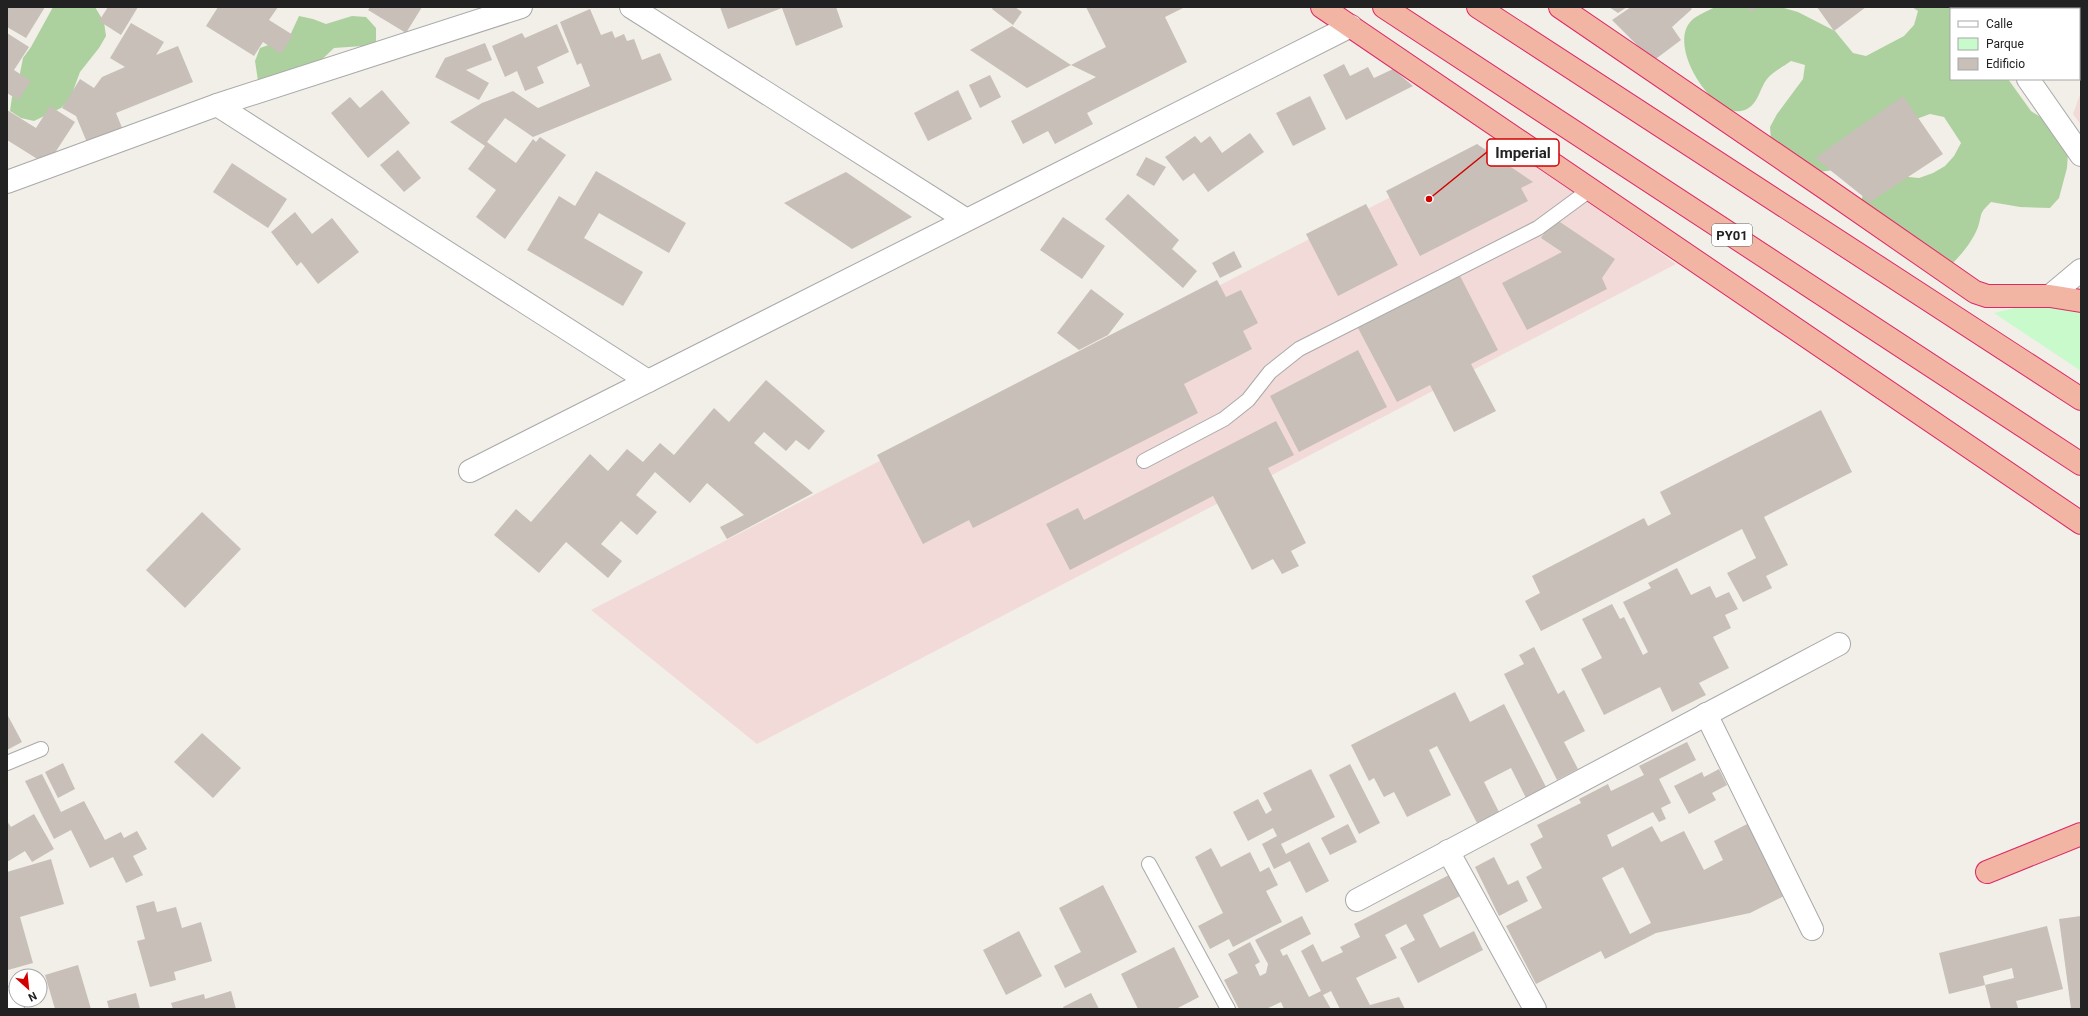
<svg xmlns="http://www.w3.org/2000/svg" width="2088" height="1016" font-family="Roboto,sans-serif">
	<rect width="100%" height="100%" fill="#f2efe9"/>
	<g fill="#f2dad9">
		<polygon points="2081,92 2081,125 2073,114"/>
		<polygon points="1501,140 1676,264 757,744 591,610"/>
	</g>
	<g fill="#add19e">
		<polygon points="53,7 95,7 104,22 106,36 99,48 80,72 70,99 61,108 34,121 21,118 10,111 12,97 21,87 20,73 23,58 31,47"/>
		<path d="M 1715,7 L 1784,8 L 1798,12 L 1835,31 L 1853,53 L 1866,56 L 1904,36 L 1914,25 L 1918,11 L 1912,7 L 1964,7 L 1965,9 L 1951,9 L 1951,79 L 2008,79 L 2031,111 L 2055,126 L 2068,153 L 2067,168 L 2059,198 L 2050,208 L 2020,207 L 1991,202 C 1978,215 1983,212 1978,227 C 1973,241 1961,255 1951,265 L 1861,202 L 1865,187 L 1889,175 L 1919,178 L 1933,173 L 1945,166 L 1954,156 L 1961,143 L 1944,117 L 1930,114 L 1903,124 L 1842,169 L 1796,175 L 1771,141 L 1770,127 L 1777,114 L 1803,79 L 1805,65 L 1791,61 C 1784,66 1773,72 1767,79 C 1759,89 1758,108 1741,111 C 1712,116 1667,46 1691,21 C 1697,15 1708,11 1715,7 Z"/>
		<polygon points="299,16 313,19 326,24 352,16 366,17 376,28 376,42 363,46 334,48 313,68 258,81 255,61 260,48 274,43 287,42"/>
	</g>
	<polygon fill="#c8facc" points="2035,303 2081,304 2081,371 1994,313"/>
	<g fill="#c7bfb8" fill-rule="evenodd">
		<polygon points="7,7 45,7 26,38 7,27"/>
		<polygon points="108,7 138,7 121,35 99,21"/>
		<polygon points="218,7 278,7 269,20 293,35 281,54 263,42 254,56 206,26"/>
		<polygon points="370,7 422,7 406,33 368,10"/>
		<polygon points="720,7 836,7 843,27 796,46 782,8 728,29"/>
		<polygon points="993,7 1015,7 1022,12 1013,25 992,9"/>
		<polygon points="1086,7 1185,7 1165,17 1187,62 1087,113 1093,124 1055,144 1048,131 1023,144 1011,121 1096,77 1071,65 1106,47"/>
		<polygon points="1609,7 1627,7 1618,13"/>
		<polygon points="1631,7 1690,7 1692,9 1672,27 1681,40 1653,61 1612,20"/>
		<polygon points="1748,7 1759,7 1751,12"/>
		<polygon points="1817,7 1866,7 1834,31"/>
		<polygon points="590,9 601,35 612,31 615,38 624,34 627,41 634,39 642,60 660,53 672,80 533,137 505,118 487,142 516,163 533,139 536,142 540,137 566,155 505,239 476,217 496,190 468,169 485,146 450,122 482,103 513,91 538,108 590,86 581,63 577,65 560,22"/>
		<polygon points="131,23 164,42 156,55 178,46 193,82 116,113 123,130 88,145 76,116 62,108 80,79 94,88 102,77 125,67 110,58"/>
		<polygon points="557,24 569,52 537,67 544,83 525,91 517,71 505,77 492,46 522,33 525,38"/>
		<polygon points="1012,26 1051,52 1071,65 1027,88 970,50"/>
		<polygon points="7,33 29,47 14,70 31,81 18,100 7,93"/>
		<polygon points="485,43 492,60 466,70 489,83 479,100 435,77 445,58"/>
		<polygon points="1344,64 1350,76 1368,67 1374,78 1393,69 1413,86 1346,120 1323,75"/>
		<polygon points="990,75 1001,97 980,108 969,85"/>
		<polygon points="382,90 410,123 368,158 331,113 350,97 360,108"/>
		<polygon points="958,90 972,119 928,141 914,113"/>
		<polygon points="1310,96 1326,129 1293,146 1276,113"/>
		<polygon points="1903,96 1943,154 1870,202 1815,158"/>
		<polygon points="50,106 75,122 47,165 7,140 7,110 36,128"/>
		<polygon points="1250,133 1264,152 1208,192 1194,173 1183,181 1165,157 1195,136 1201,143 1210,136 1222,153"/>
		<polygon points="1477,144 1533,182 1521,188 1528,201 1420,256 1386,191"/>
		<polygon points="398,150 421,178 404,192 380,165"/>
		<polygon points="1146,157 1166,167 1154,186 1136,175"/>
		<polygon points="232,163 287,199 268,228 213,192"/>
		<polygon points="596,171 686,223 669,253 599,213 584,238 643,272 623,306 527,250 559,196 575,206"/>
		<polygon points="846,172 912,217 852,249 784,203"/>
		<polygon points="1128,194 1179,240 1172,249 1197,271 1183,288 1105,219"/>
		<polygon points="1366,204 1398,265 1338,296 1306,234"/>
		<polygon points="295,212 312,234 332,218 359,252 318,284 301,262 297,266 271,232"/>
		<polygon points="1063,217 1105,246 1082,279 1040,250"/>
		<polygon points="1554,218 1615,259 1602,278 1607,289 1527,330 1502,283 1562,252 1541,238"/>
		<polygon points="1234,251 1242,267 1220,278 1212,263"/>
		<polygon points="1460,276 1498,350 1471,364 1496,411 1454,432 1430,385 1397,402 1358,328"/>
		<polygon points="1217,280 1226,297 1241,290 1258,323 1243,331 1252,349 1184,384 1198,413 973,528 969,520 923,544 877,455"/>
		<polygon points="1091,289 1124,314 1108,335 1079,350 1057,333"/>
		<polygon points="1358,350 1387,407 1299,452 1270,396"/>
		<polygon points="766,380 825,431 809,450 796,440 786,451 764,432 754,443 813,493 727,539 720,527 744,515 707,483 690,503 655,472 636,495 657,512 637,535 621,521 601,544 622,561 608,578 566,542 539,573 494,535 516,509 531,522 590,454 608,471 627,449 643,462 660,443 674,455 714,408 729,422"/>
		<polygon points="1821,410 1852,472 1764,517 1788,565 1766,576 1772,588 1743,602 1727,573 1756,558 1742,529 1541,631 1525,601 1540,593 1532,576 1644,518 1648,526 1671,514 1660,492"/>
		<polygon points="1276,421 1294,455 1268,468 1306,543 1291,551 1299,566 1282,574 1273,559 1252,570 1213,496 1070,570 1046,524 1078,508 1084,520"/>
		<polygon points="202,512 241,549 185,608 146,570"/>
		<polygon points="1677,568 1691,595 1710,586 1716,598 1729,592 1738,609 1725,615 1731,628 1713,637 1729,668 1699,683 1706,695 1672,712 1660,687 1604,715 1581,669 1602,658 1582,619 1612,604 1620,619 1624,617 1643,655 1648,652 1623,602 1651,588 1648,583"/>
		<polygon points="1534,647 1558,694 1564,690 1585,731 1564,742 1578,769 1557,780 1504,674 1524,664 1519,655"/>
		<polygon points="1455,692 1470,722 1504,704 1546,787 1526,798 1511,768 1484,782 1499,812 1477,823 1437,746 1429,750 1451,795 1407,817 1394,792 1384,797 1374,778 1369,781 1351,745"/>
		<polygon points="7,714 22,742 7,750"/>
		<polygon points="202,733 241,768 213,798 174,762"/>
		<path d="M 1687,742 L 1696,760 L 1659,779 L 1671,803 L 1661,808 L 1666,819 L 1659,822 L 1653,812 L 1607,835 L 1612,847 L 1652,826 L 1661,842 L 1684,831 L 1704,870 L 1723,860 L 1714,841 L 1753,821 L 1790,893 L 1750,913 L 1656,933 L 1605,959 L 1601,951 L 1536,984 L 1506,926 L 1542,908 L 1526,877 L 1542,868 L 1530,844 L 1543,837 L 1537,825 L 1581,803 L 1579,799 L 1608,784 L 1611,791 L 1644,775 L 1639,766 ZM 1623,867 L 1651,923 L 1630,934 L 1602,878 Z"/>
		<polygon points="63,763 75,789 58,798 45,772"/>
		<polygon points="1350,764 1380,823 1359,834 1329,775"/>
		<polygon points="1311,769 1335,817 1281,844 1286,854 1309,842 1329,881 1306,893 1290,861 1274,869 1262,844 1277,836 1273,828 1248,841 1233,812 1258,799 1266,814 1272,810 1263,793"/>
		<polygon points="1719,769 1727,785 1712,793 1716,800 1689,814 1674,786 1702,772 1704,777"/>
		<polygon points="42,774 61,812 84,801 105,840 121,832 124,838 137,831 147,849 133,856 143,875 126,883 113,857 90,868 71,830 54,839 25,781"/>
		<polygon points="34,814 54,849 32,862 25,851 7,862 7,821 11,827"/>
		<polygon points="1348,824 1357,842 1330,855 1321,838"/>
		<polygon points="1211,848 1221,867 1250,852 1260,872 1269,867 1278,885 1266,891 1282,922 1233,947 1229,939 1210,949 1198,926 1223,913 1195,857"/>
		<polygon points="1494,857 1508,885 1518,880 1528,901 1499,916 1475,867"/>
		<polygon points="51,859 64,904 20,917 33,963 8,970 7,872"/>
		<polygon points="1449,875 1460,896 1423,915 1440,948 1474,931 1483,950 1418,983 1400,948 1415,940 1406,924 1385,935 1397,958 1356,978 1370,1005 1399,997 1405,1009 1340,1009 1331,991 1323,995 1331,1009 1284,1009 1281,1002 1266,1009 1239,1009 1224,980 1238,973 1228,954 1250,942 1260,962 1255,965 1260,976 1266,973 1268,964 1255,940 1302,916 1311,934 1280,950 1283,956 1287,954 1309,997 1321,991 1301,951 1313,944 1322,962 1343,952 1340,947 1360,937 1354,924"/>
		<polygon points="1103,885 1137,952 1065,988 1054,966 1081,952 1059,908"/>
		<polygon points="154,901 157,912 176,907 182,928 201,922 212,961 174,972 176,980 150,987 137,941 145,939 136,906"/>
		<polygon points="2081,916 2081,1009 2071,1009 2059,919"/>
		<polygon points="2047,926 2063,989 2016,1001 2018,1008 1991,1009 1985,985 2014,978 2012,968 1983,976 1985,985 1949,994 1939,953"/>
		<polygon points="1019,931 1042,976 1006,995 983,950"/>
		<polygon points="1174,947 1199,997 1176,1009 1138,1009 1121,974"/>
		<polygon points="78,965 91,1009 55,1009 45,975"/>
		<polygon points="231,991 236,1009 173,1009 171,1003 204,994 205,999"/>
		<polygon points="136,993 140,1009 109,1009 107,1001"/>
		<polygon points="1091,993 1099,1009 1064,1009 1063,1007"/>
	</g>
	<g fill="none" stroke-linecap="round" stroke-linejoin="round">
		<g stroke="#a9a9a9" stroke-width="16">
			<g id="service">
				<polyline points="1144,461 1224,419 1248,400 1270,372 1299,349 1538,228 1591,189"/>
				<polyline points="7,763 41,749"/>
				<polyline points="1149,864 1228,1009"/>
			</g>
		</g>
		<g stroke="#a9a9a9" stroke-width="24">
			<g id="minor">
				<polyline points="631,7 965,219"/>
				<polyline points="217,105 648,381"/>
				<polyline points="7,182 217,105 521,7"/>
				<polyline points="470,471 1351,26"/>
				<polyline points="1706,714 1812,929"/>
				<polyline points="1448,851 1535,1009"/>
				<polyline points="1357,900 1839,644"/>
				<polyline points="7,998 13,1009"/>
			</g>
		</g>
		<g stroke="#a9a9a9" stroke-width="24">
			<g id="tertiary">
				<polyline points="1977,7 1978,9"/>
				<polyline points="2028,79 2081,155"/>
				<polyline points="2050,296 2081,270"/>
			</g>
		</g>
		<g stroke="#dc2a67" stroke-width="24">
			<g id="trunk">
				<polyline points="1322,7 2081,523"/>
				<polyline points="1384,7 2081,464"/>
				<polyline points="1478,7 2081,399"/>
				<polyline points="1560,7 1825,188 1975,292 1987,296 2050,296 2081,301"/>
				<polyline points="1987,872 2081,834"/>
			</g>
		</g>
		<use href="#service" stroke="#fff" stroke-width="14"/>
		<use href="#minor" stroke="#fff" stroke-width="22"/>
		<use href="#tertiary" stroke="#fff" stroke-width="22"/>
		<use href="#trunk" stroke="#f2b4a3" stroke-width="22"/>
	</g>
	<g text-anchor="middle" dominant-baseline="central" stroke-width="4" stroke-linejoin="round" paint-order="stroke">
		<rect fill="#fff" stroke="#646464" stroke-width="1" x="1712" y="224" width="40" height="22" rx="3"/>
		<g font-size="13" font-weight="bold" fill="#222">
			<text x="1732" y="235">PY01</text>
		</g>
	</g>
	<path fill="none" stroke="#d40000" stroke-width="1.5" d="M1429 199L1487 152"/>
	<circle fill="#d40000" stroke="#fff" stroke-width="1.5" cx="1429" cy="199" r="4"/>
	<rect fill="#fff" stroke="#d40000" stroke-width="1.5" x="1487" y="139" width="72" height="27" rx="4"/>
	<g font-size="15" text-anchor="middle" font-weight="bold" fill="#222">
		<text x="1523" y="158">Imperial</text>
	</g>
	<rect width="2088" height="1016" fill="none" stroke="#222222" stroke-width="16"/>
	<rect x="1950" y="8" width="130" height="72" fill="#ffffff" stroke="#a7a7a7"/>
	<rect x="1958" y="21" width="20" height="6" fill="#ffffff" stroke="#a7a7a7"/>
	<text x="1986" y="28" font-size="12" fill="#222222">Calle</text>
	<rect x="1958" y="38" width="20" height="12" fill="#c8facc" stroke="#a7a7a7"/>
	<text x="1986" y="48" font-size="12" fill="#222222">Parque</text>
	<rect x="1958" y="58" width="20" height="12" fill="#c7bfb8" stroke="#a7a7a7"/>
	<text x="1986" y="68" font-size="12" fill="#222222">Edificio</text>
	<g transform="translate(28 988) rotate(153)"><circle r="19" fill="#ffffff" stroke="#a7a7a7"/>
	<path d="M0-3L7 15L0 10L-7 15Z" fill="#d40000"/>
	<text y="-6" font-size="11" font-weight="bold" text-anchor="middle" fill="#222222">N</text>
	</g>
</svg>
